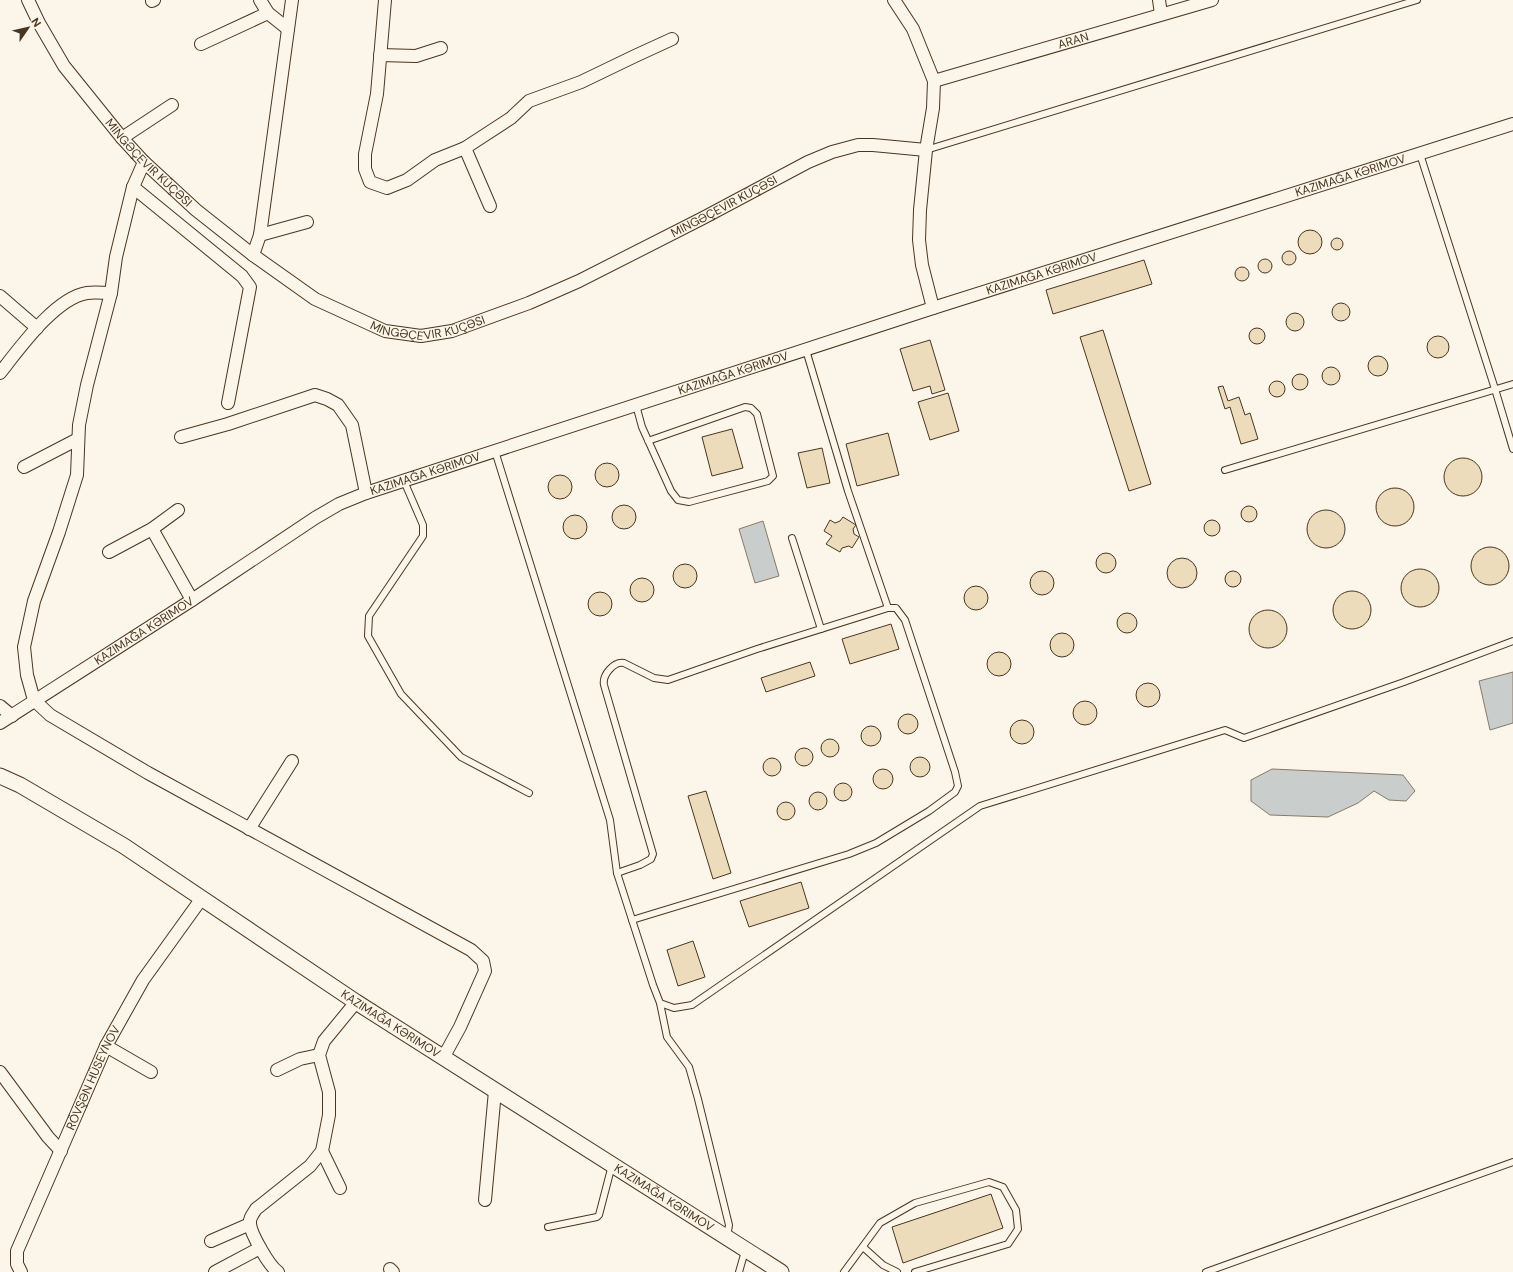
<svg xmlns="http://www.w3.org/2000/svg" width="1513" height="1272" font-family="'DM Sans',sans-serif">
	<rect width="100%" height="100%" fill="#fbf6e9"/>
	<g fill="#c9cecd" stroke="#887966">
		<polygon points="763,521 779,576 755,583 739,529"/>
		<polygon points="1513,672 1513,723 1490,730 1479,681"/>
		<polygon points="1272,769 1403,775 1415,791 1406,801 1389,800 1374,791 1358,803 1328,817 1270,815 1251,801 1251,780"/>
	</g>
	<g fill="#ecdcbc" stroke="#4a3520">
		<circle cx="1310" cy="242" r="12"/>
		<circle cx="1337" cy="244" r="6"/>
		<circle cx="1289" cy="258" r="7"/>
		<circle cx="1265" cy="266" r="7"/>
		<polygon points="1144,260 1152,284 1053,314 1046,290"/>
		<circle cx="1242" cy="274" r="7"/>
		<circle cx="1341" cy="312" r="9"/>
		<circle cx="1295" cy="322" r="9"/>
		<circle cx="1257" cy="336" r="8"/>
		<polygon points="1103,330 1151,484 1129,491 1080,337"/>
		<circle cx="1438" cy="347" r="11"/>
		<polygon points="930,340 945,390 932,394 930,386 913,391 900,349"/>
		<circle cx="1378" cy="366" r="10"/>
		<circle cx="1331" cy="376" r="9"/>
		<circle cx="1300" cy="382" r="8"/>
		<circle cx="1277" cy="389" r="8"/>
		<polygon points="1223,386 1228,401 1239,397 1245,415 1250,413 1258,439 1241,444 1230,407 1225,409 1218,387"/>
		<polygon points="948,393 959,431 930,440 918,402"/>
		<polygon points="732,429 743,468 712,476 702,437"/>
		<polygon points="888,433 899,475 857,486 846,444"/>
		<polygon points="822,448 830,483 807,488 798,453"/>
		<circle cx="1463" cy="477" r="19"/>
		<circle cx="607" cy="475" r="12"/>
		<circle cx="560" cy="487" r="12"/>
		<circle cx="1395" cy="507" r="19"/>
		<circle cx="624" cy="517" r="12"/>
		<circle cx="1249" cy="514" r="8"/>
		<circle cx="1326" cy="529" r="19"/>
		<circle cx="575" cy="527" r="12"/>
		<polygon points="843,517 856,525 853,529 854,534 859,537 852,548 849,546 842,548 840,552 826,544 832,536 824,531 830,520 835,523 840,521"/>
		<circle cx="1212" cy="528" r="8"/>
		<circle cx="1490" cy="566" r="19"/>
		<circle cx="1106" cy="563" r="10"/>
		<circle cx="1182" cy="573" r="15"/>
		<circle cx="685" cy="576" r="12"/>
		<circle cx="1420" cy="588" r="19"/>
		<circle cx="1233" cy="579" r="8"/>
		<circle cx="1042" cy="583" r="12"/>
		<circle cx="642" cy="590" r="12"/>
		<circle cx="976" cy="598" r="12"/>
		<circle cx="1352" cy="610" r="19"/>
		<circle cx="600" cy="604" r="12"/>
		<circle cx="1268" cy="629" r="19"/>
		<circle cx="1127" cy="623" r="10"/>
		<polygon points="891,624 899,649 850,664 842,639"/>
		<circle cx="1062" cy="645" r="12"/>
		<circle cx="999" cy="664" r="12"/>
		<polygon points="810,662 815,676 766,692 761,678"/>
		<circle cx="1148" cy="695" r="12"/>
		<circle cx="1085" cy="713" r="12"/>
		<circle cx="908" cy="724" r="10"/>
		<circle cx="1022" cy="732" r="12"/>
		<circle cx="871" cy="736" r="10"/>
		<circle cx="830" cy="748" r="9"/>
		<circle cx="804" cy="757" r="9"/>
		<circle cx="920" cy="767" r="10"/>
		<circle cx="772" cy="767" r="9"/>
		<circle cx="883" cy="779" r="10"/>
		<circle cx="843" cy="792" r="9"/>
		<polygon points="706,791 731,873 713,879 688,796"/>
		<circle cx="818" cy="801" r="9"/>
		<circle cx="786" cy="811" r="9"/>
		<polygon points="801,882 809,908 749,927 740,901"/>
		<polygon points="693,941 705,977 678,986 667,950"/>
		<polygon points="991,1194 1003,1228 903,1263 892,1227"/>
	</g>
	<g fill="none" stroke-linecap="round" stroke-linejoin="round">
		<g stroke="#4a3520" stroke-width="8">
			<g id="service">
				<polyline points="926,150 1417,0"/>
				<polyline points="1420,154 1495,389 1513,449"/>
				<polyline points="806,350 848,491 888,608"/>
				<polyline points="636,405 642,427 671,491 678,500 689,502 768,481 773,476 757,414 751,408 745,407 648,441"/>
				<polyline points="495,451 610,820 617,873 653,985 660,1003 674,1008 692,1005 980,806 1225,730 1244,738 1404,682 1513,641"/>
				<polyline points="1225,470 1513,384"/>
				<polyline points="404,481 423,525 423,536 369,616 368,636 401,694 461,757 529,793"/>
				<polyline points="792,538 821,629"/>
				<path d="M 617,873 L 640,865 L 651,859 L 653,854 L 604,685 C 602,675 614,661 624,663 L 654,678 L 668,680 L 757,649 L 888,608 L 896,608 L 905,620 L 955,772 L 958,786 L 955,792 L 929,811 L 876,843 L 849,854 L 632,920"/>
				<polyline points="660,1003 667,1037 689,1067 698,1099 729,1225 727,1237"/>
				<polyline points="548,1227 597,1217 599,1215 612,1165"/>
				<polyline points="863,1247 883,1265 897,1272"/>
				<polyline points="739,1272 745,1251"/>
				<polyline points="844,1272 880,1223 915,1203 989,1182 1003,1187 1016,1210 1018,1229 1008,1244 915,1272"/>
				<polyline points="1206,1272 1513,1162"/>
			</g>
		</g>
		<g stroke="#4a3520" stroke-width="14">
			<g id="minor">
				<path id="s1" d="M 28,0 L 39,23 L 64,66 L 122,138 L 144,162 L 196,210 L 253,255 L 315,299 L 385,331 L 421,336 L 452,331 L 529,303 L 579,281 L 703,218 L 808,162 L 832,152 L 858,145 L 873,145 L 926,150"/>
				<polyline points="260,0 268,13 288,29"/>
				<polyline points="385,0 377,94 365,154 365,169 370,182 387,188 407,180 435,160 465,148 511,118 529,101 581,82 635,56 672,39"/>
				<polyline points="894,0 913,29 934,81 933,108 926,150 920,210 919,240 922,265 933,308"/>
				<polyline points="1159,0 1161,14"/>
				<polyline points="152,1 154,0"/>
				<polyline points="201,44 268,13"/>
				<polyline points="380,55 416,56 441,48"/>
				<path id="s2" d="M 934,81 L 1212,0"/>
				<polyline points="122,138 172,105"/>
				<polyline points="465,148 490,206"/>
				<polyline points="144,162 133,187 116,257 111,293 87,385 79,425 77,475 59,532 34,601 24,647 27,675 34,700 50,715 148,773 471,950 483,961 485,971 460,1027 443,1058"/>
				<polyline points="133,187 242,276 250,287 228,403"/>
				<polyline points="260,235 307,222"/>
				<polyline points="253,255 260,235 292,0"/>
				<polyline points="0,296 37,328"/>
				<path d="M 0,373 C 19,349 55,298 87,293 C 94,292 103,293 111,293"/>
				<polyline points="181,437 228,424 315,395 327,399 338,405 352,425 366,493"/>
				<polyline points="24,467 78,439"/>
				<polyline points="152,529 192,600"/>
				<polyline points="109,552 152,529 178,510"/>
				<polyline points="0,706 12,716"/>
				<path id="s3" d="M 0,723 L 192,600 L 315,518 L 339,504 L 366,493 L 933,308 L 1513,124"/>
				<polyline points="249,829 292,761"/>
				<polyline points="106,1046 151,1072"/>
				<polyline points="277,1070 300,1059 319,1055"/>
				<polyline points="0,1072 48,1137 61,1151"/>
				<polyline points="322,1151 340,1188"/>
				<polyline points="485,1200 495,1091"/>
				<polyline points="211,1241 250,1224"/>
				<polyline points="390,1269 393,1272"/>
				<path id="s4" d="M 21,1272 L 17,1264 L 17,1251 L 106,1046 L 143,980 L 202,898"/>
				<polyline points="215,1272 260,1248"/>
				<path d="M 278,1272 C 269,1266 251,1234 250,1224 C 249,1218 253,1214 256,1209 L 310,1166 L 322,1151 L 329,1115 L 329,1092 L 319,1055 L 324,1041 L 356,1002"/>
			</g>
		</g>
		<g stroke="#4a3520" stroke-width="17">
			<g id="tertiary">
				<path id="s5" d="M 0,776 L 20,785 L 124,846 L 356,1002 L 781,1272"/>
			</g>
		</g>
		<use href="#service" stroke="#fbf6e9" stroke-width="6"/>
		<use href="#minor" stroke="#fbf6e9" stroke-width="12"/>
		<use href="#tertiary" stroke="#fbf6e9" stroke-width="15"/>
	</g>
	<g text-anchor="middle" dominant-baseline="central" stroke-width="3" stroke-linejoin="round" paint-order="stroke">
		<g font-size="12" fill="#4a3520" stroke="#fbf6e9">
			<text stroke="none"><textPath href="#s2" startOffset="145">ARAN</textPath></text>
			<text stroke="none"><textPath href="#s1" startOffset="204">MINGƏÇEVIR KÜÇƏSI</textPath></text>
			<text stroke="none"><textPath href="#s3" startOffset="1467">KAZIMAĞA KƏRIMOV</textPath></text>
			<text stroke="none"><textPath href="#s1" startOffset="864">MINGƏÇEVIR KÜÇƏSI</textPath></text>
			<text stroke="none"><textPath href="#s3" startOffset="1143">KAZIMAĞA KƏRIMOV</textPath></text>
			<text stroke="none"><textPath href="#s1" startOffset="540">MINGƏÇEVIR KÜÇƏSI</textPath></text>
			<text stroke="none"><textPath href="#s3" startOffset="819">KAZIMAĞA KƏRIMOV</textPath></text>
			<text stroke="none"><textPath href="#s3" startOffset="495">KAZIMAĞA KƏRIMOV</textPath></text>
			<text stroke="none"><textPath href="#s3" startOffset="171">KAZIMAĞA KƏRIMOV</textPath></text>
			<text stroke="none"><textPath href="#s5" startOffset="463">KAZIMAĞA KƏRIMOV</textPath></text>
			<text stroke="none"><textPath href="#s4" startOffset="211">RÖVŞƏN HÜSEYNOV</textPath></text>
			<text stroke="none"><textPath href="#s5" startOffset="787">KAZIMAĞA KƏRIMOV</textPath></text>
		</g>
	</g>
	<g transform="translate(28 28) rotate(56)" stroke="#fbf6e9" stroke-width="3" paint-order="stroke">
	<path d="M0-3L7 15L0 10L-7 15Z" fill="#4a3520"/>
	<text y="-6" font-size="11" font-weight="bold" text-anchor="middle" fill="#4a3520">N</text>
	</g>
</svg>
